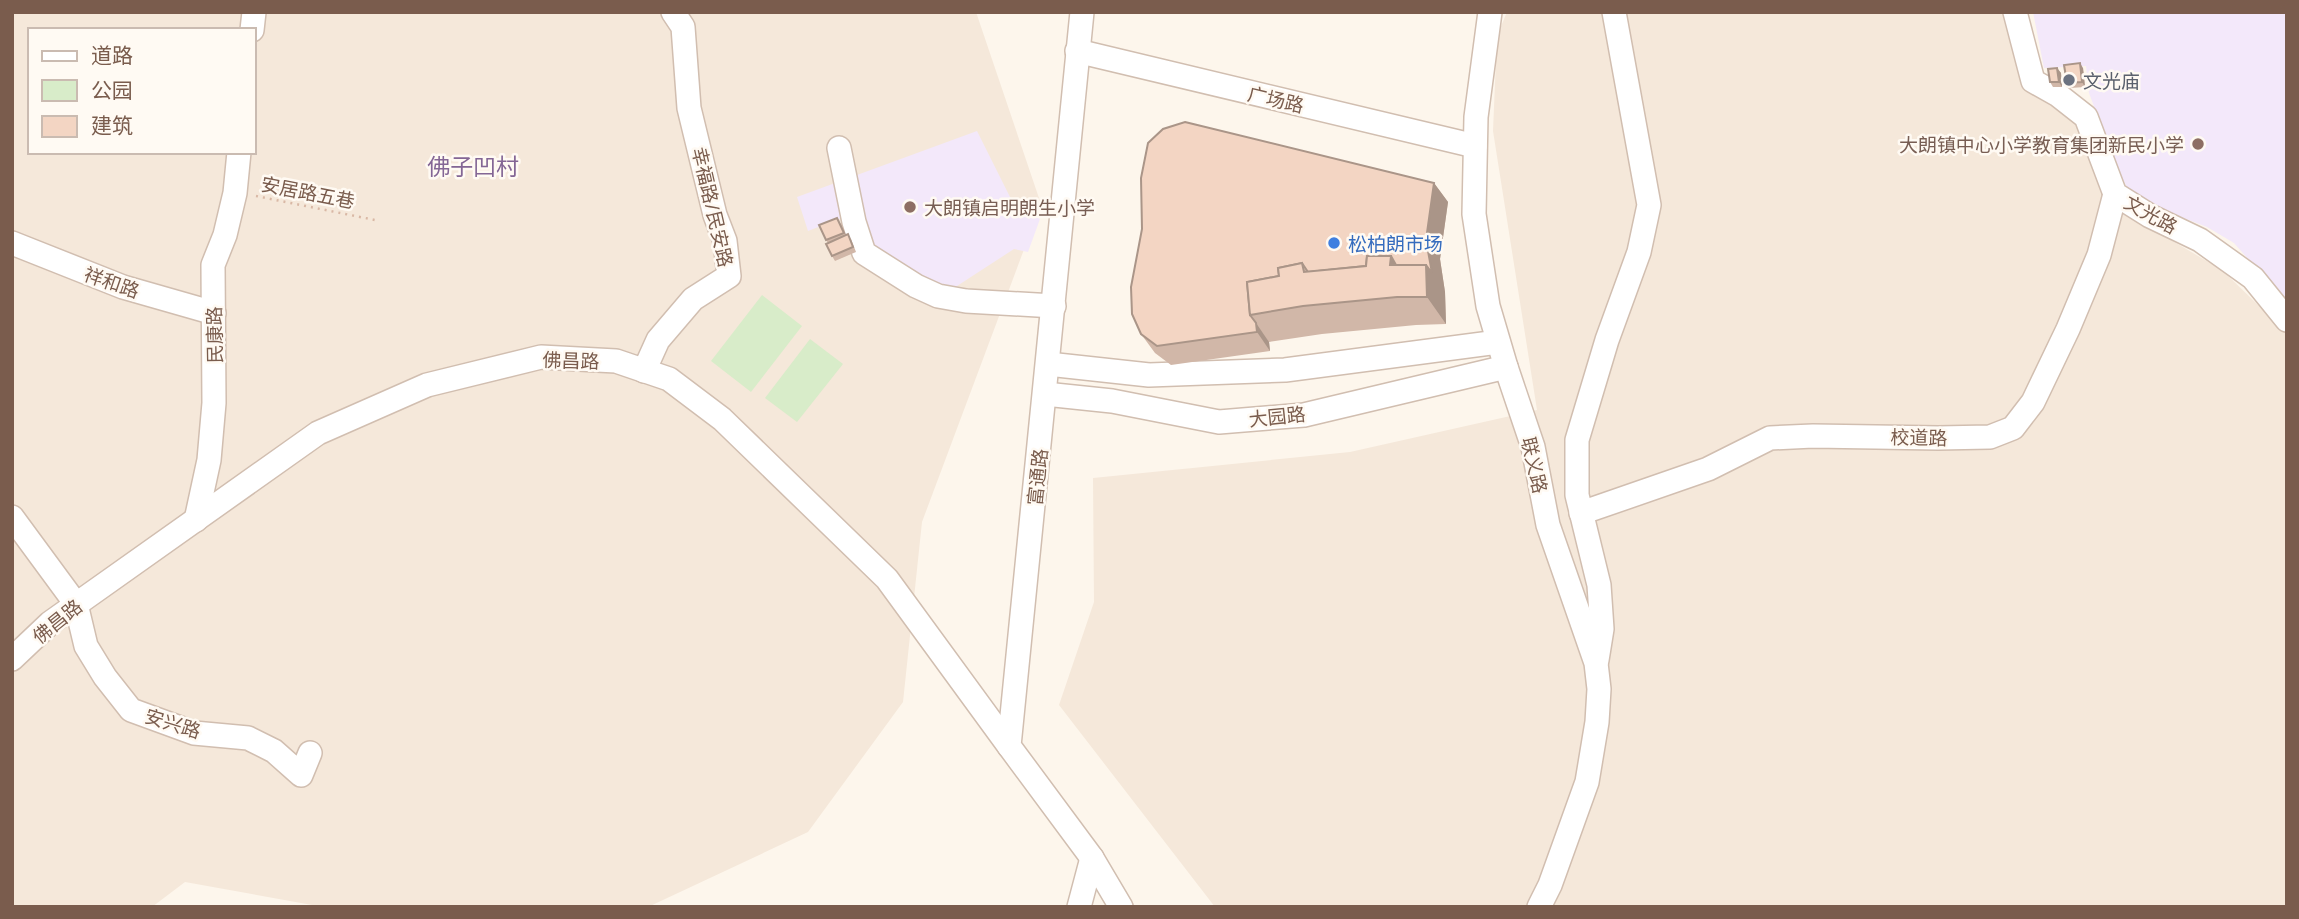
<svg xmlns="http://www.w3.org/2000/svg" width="2299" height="919" font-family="Commissioner,'Noto Sans SC',sans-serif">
	<rect width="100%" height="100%" fill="#fdf6ec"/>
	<g fill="#f5e8da" fill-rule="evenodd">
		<path d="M 12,12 L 976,12 L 1041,204 L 922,522 L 903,702 L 808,832 L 648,907 L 323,907 L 185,882 L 152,907 L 12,907 ZM 30,30 L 254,30 L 254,152 L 30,152 Z"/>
		<polygon points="1507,12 2010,12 2023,86 2064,104 2147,226 2222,270 2287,333 2287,907 1215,907 1059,705 1094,602 1093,478 1350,452 1537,410 1493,131 1497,36"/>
	</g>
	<g fill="#f3e8fa">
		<polygon points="2033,12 2287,12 2287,303 2234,243 2207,227 2150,205 2129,191 2117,168 2089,93 2086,66 2044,68"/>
		<polygon points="977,131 1012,201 1040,219 1028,252 1014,249 957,286 933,288 869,247 857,212 808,231 797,197"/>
	</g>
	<g fill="#d8ecc9">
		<polygon points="762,295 802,326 751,392 711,361"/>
		<polygon points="810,339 843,364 797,422 765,398"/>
	</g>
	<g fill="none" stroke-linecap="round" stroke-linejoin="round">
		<g stroke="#d1beb0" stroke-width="26">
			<g id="minor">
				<polyline points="1082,12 1009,746 1092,858 1121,907"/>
				<polyline points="1490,12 1476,117 1474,214 1488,306 1506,367 1533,447 1548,525 1596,663 1599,689 1597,722 1587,782 1550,885 1539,907"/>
				<polyline points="2015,12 2033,81 2058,95 2086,117 2115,194 2150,216 2200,240 2253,278 2287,320"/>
				<polyline points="252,30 254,12"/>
				<polyline points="1077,51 1475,146"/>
				<polyline points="839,148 854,222 864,253 916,286 938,296 966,301 1054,306"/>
				<polyline points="12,243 123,287 214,313"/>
				<polyline points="1048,364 1149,375 1285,370 1498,342"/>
				<polyline points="644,371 658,340 693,299 729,276 725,241 715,215 689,108 683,27 673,12"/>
				<polyline points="1045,394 1112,401 1219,422 1304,415 1506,367"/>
				<polyline points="1581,513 1708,469 1770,438 1813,436 1938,438 1990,437 2013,428 2033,402 2068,329 2099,255 2115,194"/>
				<polyline points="12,517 76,604 86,646 105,677 131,710 194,733 248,738 274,751 301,775 310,753"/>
				<polyline points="196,520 209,460 214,403 213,265 225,235 235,193 239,152"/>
				<polyline points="12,659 50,623 318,433 427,385 541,357 616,361 669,379 722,419 887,579 1009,746"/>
				<polyline points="1597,660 1602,629 1599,585 1577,495 1577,440 1607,340 1639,252 1649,205 1614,12"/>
				<polyline points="1079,907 1092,858"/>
			</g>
		</g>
		<polyline stroke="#d9b8a5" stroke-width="2.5" stroke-dasharray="2 5" stroke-linecap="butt" points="256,196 375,220"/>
		<use href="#minor" stroke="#fff" stroke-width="23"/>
	</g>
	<g fill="#d1b7a8">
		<polygon points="2057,68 2061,73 2062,87 2053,87 2050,82"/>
		<polygon points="2083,68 2085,87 2070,88 2067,83"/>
		<polygon points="1434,183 1448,202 1440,259 1445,292 1446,324 1416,325 1322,334 1269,342 1270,351 1171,365 1155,353 1141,334"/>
		<polygon points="841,223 846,235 851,239 856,252 835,261 832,256 828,243 826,240"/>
	</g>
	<g fill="#aa9588">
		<polygon points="2080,63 2083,68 2085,87 2082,82"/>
		<polygon points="2057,68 2061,73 2062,87 2059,82"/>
		<polygon points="1434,183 1448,202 1440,259 1445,292 1446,324 1427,297 1426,240"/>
		<polygon points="1391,256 1402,273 1390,265"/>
		<polygon points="1256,323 1269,342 1270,351 1257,332"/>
	</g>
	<g fill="#f3d5c3" stroke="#aa9588" stroke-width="2">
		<polygon points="2080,63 2082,82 2067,83 2064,65"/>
		<polygon points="2057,68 2059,82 2050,82 2048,69"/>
		<polygon points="1185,122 1434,183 1426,240 1432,273 1426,265 1396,265 1391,256 1367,256 1366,266 1308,272 1302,263 1278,268 1279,276 1247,282 1250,315 1256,323 1257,332 1157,346 1141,334 1132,314 1131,287 1142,229 1141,178 1148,143 1163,129"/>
		<polygon points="837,218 844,233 826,240 819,225"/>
		<polygon points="848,234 853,247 832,256 826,244"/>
		<polygon points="1367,256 1391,256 1390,265 1426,265 1427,297 1397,297 1303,306 1250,315 1247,282 1279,276 1278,268 1302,263 1304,272 1366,266"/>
	</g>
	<circle fill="#6b7280" stroke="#fffaf3" stroke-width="2.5" cx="2069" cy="80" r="7"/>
	<g fill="#8d6e63" stroke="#fffaf3" stroke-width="2.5">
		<circle cx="2198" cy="144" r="7"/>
		<circle cx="910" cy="207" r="7"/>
	</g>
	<circle fill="#3f7fe0" stroke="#fffaf3" stroke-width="2.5" cx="1334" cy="243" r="7"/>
	<g text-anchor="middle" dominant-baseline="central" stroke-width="5" stroke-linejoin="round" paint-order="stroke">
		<g font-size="19" fill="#5b616d" stroke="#fffaf3" text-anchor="start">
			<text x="2083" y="80">文光庙</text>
		</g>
		<g font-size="19" fill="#7a5c4d" stroke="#fffaf3">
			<text transform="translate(1276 99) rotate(13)">广场路</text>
			<text transform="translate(308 192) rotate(11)">安居路五巷</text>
			<text transform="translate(713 207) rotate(77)">幸福路/民安路</text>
			<text transform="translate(2151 214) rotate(29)">文光路</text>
			<text transform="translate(112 282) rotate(19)">祥和路</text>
			<text transform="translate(214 335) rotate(-91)">民康路</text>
			<text transform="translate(571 360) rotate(2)">佛昌路</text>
			<text transform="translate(1277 416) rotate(-6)">大园路</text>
			<text transform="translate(1919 437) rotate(1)">校道路</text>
			<text transform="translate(1535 465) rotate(77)">联义路</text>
			<text transform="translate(1037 477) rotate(-84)">富通路</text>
			<text transform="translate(57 621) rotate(-39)">佛昌路</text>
			<text transform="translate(173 723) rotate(17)">安兴路</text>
		</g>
		<g font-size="19" fill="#785e54" stroke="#fffaf3" text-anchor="end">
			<text x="2184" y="144">大朗镇中心小学教育集团新民小学</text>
			<text x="924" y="207" text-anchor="start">大朗镇启明朗生小学</text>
		</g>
		<g font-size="19" fill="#366cbe" stroke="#fffaf3" text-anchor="start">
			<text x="1348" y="243">松柏朗市场</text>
		</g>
		<g font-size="23" fill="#846695" stroke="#fffaf3">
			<text x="473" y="166">佛子凹村</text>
		</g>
	</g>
	<rect width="2299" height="919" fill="none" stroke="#7a5c4d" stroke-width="28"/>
	<rect x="28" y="28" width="228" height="126" fill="#fffaf3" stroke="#cabbb1" stroke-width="2"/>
	<rect x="42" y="51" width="35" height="10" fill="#ffffff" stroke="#cabbb1" stroke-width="2"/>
	<text x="91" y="63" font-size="21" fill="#7a5c4d">道路</text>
	<rect x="42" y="80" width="35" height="21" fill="#d8ecc9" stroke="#cabbb1" stroke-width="2"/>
	<text x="91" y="98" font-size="21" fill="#7a5c4d">公园</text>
	<rect x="42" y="116" width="35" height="21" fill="#f3d5c3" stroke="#cabbb1" stroke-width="2"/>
	<text x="91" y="133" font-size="21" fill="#7a5c4d">建筑</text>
</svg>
